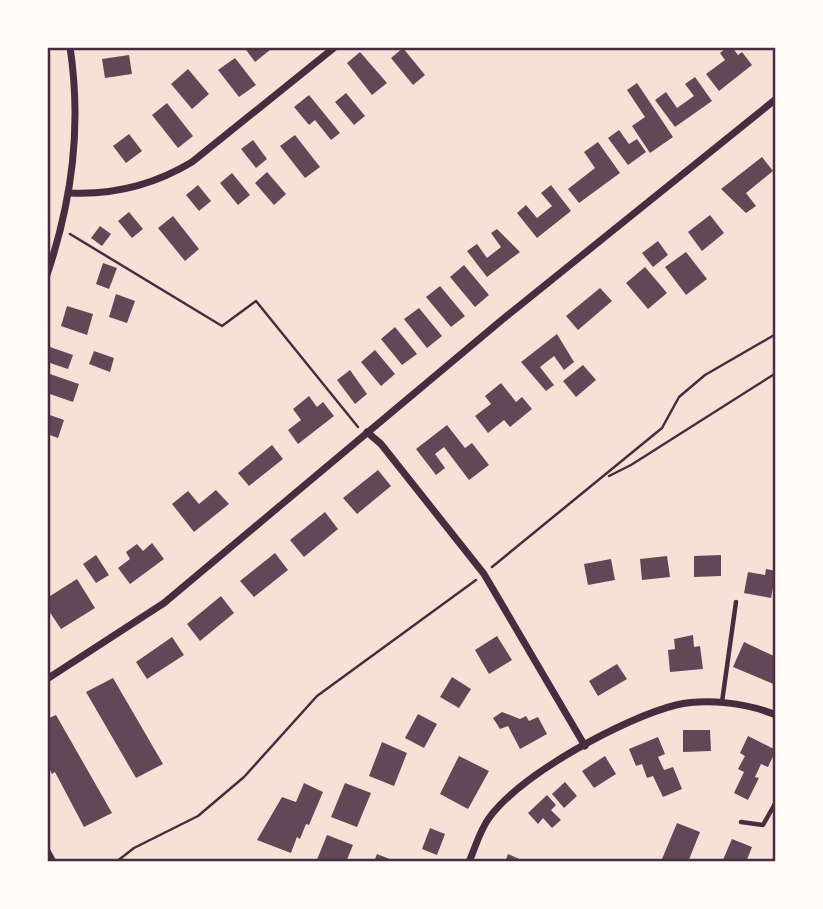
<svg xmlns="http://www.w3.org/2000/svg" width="823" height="909" font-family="'Public Sans',sans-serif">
	<rect width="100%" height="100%" fill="#f7e1d7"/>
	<g fill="#644757">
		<polygon points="244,47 268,47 270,50 255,62"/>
		<polygon points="727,47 732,47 738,55 742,52 752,65 719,91 706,74 725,60 720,53"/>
		<polygon points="403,48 425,75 413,85 391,58"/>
		<polygon points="360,52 387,83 372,95 347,63"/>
		<polygon points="129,55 132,74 105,78 102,59"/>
		<polygon points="235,58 256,85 239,97 218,70"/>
		<polygon points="188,69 209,94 192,109 171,84"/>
		<polygon points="695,77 712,101 675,127 655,100 666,92 677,108 694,96 685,84"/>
		<polygon points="637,83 673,137 650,153 632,126 645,117 627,90"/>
		<polygon points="346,93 365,116 354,125 335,102"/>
		<polygon points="309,95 340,133 331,140 315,120 309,125 294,107"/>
		<polygon points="167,103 193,136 178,148 152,115"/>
		<polygon points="619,130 629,144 637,139 646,152 628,165 608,138"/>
		<polygon points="129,134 142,151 126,163 113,146"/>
		<polygon points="295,135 320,167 305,178 280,146"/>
		<polygon points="253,140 267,159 256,168 241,149"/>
		<polygon points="598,142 620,173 579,203 568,189 595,168 584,152"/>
		<polygon points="762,157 773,171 746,193 756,206 746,213 721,189"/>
		<polygon points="267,172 286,194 274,205 255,183"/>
		<polygon points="232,173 250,195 238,205 220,183"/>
		<polygon points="198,185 211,201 199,211 186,195"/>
		<polygon points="551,185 571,211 537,238 517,213 526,205 537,218 552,206 541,193"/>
		<polygon points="129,212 143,229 132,238 118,221"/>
		<polygon points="710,215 724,233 702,251 688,232"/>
		<polygon points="173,216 199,249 185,261 158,228"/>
		<polygon points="100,226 111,234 102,246 91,238"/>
		<polygon points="497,229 520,252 487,277 467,251 477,244 487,258 501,247 491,233"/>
		<polygon points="658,241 668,255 653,267 642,253"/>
		<polygon points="686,252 707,279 686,295 665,267"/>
		<polygon points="103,263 117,268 109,289 96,284"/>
		<polygon points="464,265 489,295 475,307 450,277"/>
		<polygon points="645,267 667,293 648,309 626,283"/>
		<polygon points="440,286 465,316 451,327 426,297"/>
		<polygon points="600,288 612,301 578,330 566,316"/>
		<polygon points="116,294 135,301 127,323 109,317"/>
		<polygon points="67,306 93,314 87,335 61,326"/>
		<polygon points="419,308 442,336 427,348 404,319"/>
		<polygon points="395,327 417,354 402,365 381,339"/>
		<polygon points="557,334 574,362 564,370 554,356 540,367 554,385 546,391 521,362"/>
		<polygon points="50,347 73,355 68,369 47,362"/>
		<polygon points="375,350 395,374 381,386 361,362"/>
		<polygon points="94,351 114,358 110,372 89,364"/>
		<polygon points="583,365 596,380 576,397 563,381"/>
		<polygon points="350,370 367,394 355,404 337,380"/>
		<polygon points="47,373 79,384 73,402 47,393"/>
		<polygon points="501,383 516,402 522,397 532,409 510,427 504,420 488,433 475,416 491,404 485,396"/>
		<polygon points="309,396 317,407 323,402 334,416 298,444 288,430 301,420 293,409"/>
		<polygon points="47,414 64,420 58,438 47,434"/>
		<polygon points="447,425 465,448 472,443 489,465 469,480 444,447 435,454 445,468 436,475 416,449"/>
		<polygon points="272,445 283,459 249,486 238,473"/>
		<polygon points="378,470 391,486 357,514 343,498"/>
		<polygon points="216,490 229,504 194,532 172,504 188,491 199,504"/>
		<polygon points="325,512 338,529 304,557 290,540"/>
		<polygon points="152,543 164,559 130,584 118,568 130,559 126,552 137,544 143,551"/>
		<polygon points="275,553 288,570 254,597 240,581"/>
		<polygon points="96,555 109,575 96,583 83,564"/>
		<polygon points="721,555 721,576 694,577 694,556"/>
		<polygon points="667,556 670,577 642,580 640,559"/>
		<polygon points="611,559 615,580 588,585 584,564"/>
		<polygon points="766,569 776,571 771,598 744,593 748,572 765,575"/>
		<polygon points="77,579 95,608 61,629 47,608 47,598"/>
		<polygon points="221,596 234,613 200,641 187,624"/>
		<polygon points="693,635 694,647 700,646 703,669 670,672 668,650 675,649 674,639"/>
		<polygon points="497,636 512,660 489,674 475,650"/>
		<polygon points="172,637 184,655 147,679 136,662"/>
		<polygon points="744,642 776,657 776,685 733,667"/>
		<polygon points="617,664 627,679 598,696 589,681"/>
		<polygon points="452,677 471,689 459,708 440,697"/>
		<polygon points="113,678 163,764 136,778 86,692"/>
		<polygon points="502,712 520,719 526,716 529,721 538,717 547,734 520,749 508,726 500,729 493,718"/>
		<polygon points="418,714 437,724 424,748 405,738"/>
		<polygon points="56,715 112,813 84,827 55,772 52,774 47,764 47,719"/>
		<polygon points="683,730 710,730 711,751 683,752"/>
		<polygon points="748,736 776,750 768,767 761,764 755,777 759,778 748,800 734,793 744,772 738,769 745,756 740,753"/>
		<polygon points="658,737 665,754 658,757 664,770 673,767 682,789 663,797 653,776 647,778 642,764 636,766 629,749"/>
		<polygon points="382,742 407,753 394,786 369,776"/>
		<polygon points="459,756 489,771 468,809 440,794"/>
		<polygon points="605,756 616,774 594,788 582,771"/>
		<polygon points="565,782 577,796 564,808 552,794"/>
		<polygon points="304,783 323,792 309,825 306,824 300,839 297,837 291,853 257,840 282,797 296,802"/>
		<polygon points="345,783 371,793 357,827 331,817"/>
		<polygon points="547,795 556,805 551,810 561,820 552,828 543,818 538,824 528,813"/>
		<polygon points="677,823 700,832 688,862 662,859"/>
		<polygon points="430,828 445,834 437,855 422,849"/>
		<polygon points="327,835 353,845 346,862 316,862"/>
		<polygon points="732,839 752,847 746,862 722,862"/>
		<polygon points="377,854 397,862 374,862"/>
		<polygon points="508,854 526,862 505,862"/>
	</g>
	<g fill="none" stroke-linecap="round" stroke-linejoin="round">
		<g stroke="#4a2c40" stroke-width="2.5">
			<polyline points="70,234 222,326 256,301 358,427"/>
			<polyline points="609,476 631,465 776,373"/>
			<polyline points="492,567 662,428 679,397 705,375 776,334"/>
			<polyline points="116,862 134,848 198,816 244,777 317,696 476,580"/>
		</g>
		<g stroke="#4a2c40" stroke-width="4.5">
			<polyline points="722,702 736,602"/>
			<polyline points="741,822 763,825 776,802"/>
		</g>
		<g stroke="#4a2c40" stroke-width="7">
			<path d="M 70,193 C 114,195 154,185 192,162 L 335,47"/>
			<path d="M 47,275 C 72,200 82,127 70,47"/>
			<polyline points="367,432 381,444 484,574 585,746"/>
			<polyline points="47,679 164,603 503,319 776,99"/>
			<polyline points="47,851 53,862"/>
			<path d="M 469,862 C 475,848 480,830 489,818 C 521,774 624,718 676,705 C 707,698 747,703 776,715"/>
		</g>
	</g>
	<rect width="823" height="909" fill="none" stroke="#fffaf5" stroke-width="98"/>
	<rect x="49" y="49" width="725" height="811" fill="none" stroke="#4a2c40" stroke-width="2.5"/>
</svg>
